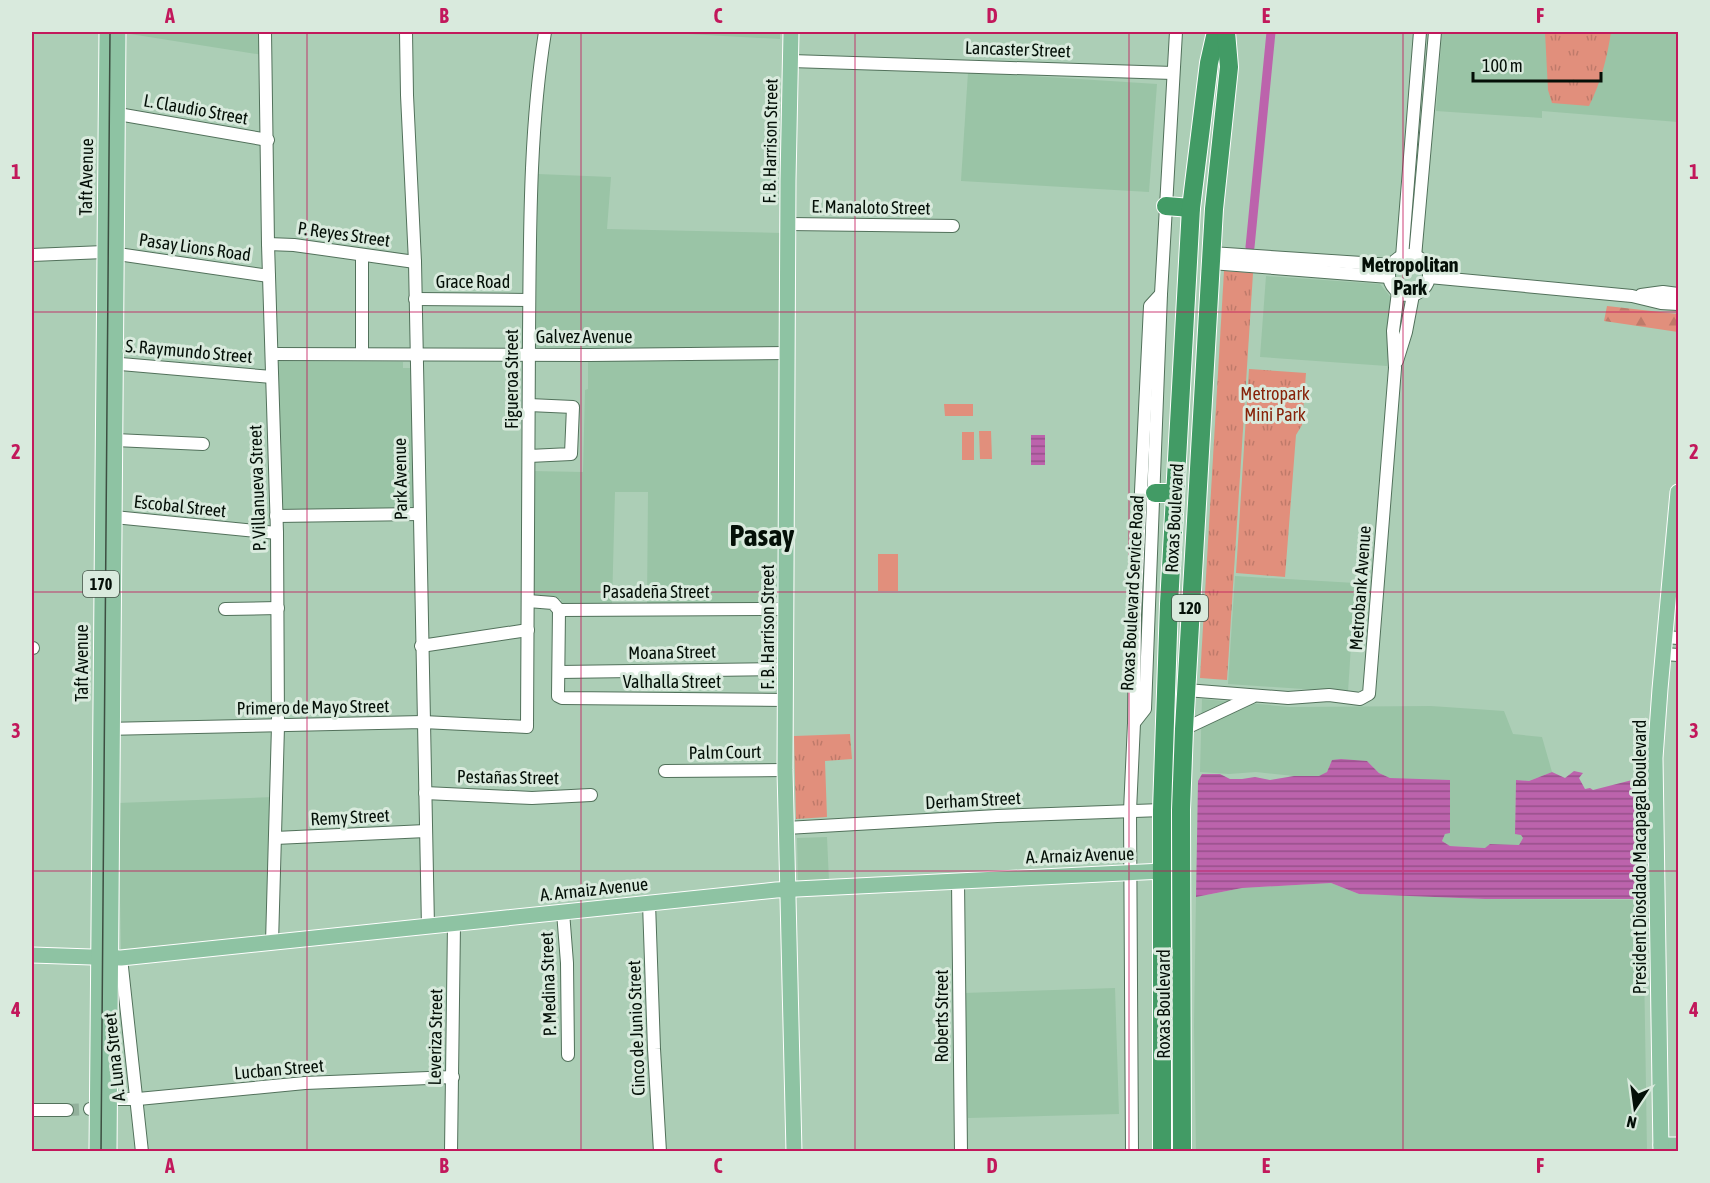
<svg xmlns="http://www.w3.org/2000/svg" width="1710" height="1183" font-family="'Asap Condensed',sans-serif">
	<defs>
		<pattern id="forest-firs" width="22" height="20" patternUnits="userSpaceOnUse" patternTransform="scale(1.5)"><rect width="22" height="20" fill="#e18f7c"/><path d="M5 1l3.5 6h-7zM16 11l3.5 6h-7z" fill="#bf7a6a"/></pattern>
		<pattern id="park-tufts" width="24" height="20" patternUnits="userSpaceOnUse" patternTransform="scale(1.5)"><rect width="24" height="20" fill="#e18f7c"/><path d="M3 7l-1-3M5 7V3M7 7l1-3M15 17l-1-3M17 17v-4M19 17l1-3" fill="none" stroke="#bf7a6a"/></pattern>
		<pattern id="water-rules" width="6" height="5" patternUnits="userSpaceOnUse" patternTransform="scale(1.5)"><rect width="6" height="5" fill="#bc63ac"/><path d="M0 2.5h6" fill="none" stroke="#97508a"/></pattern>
	</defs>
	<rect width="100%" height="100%" fill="#acceb6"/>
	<g fill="#9ac4a6">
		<polygon points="124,32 262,32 263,55 124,33"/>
		<polygon points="688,32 780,32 780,39 688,34"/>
		<polygon points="1442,32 1678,32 1678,122 1542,111 1542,118 1436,111"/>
		<polygon points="968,72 1157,84 1149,192 961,181"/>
		<polygon points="538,174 611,177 607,229 782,233 780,349 536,347"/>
		<polygon points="1266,276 1380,284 1393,300 1387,366 1260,357"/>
		<polygon points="588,360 778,360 779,603 647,603 648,492 615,492 612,605 561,606 561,599 530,598 531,471 583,472 585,390 588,389"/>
		<polygon points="273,361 403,362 403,368 410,368 414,512 280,512"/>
		<polygon points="1235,576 1355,583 1348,692 1228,684"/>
		<polygon points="1202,699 1290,707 1431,706 1504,711 1513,734 1542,737 1552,772 1529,781 1516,780 1515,834 1521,834 1523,838 1519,845 1491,844 1486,848 1450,846 1442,841 1445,834 1402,780 1390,778 1379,773 1367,761 1332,760 1327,772 1324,775 1319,776 1294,776 1256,772 1229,774 1200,772"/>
		<polygon points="274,797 273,937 121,949 118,803"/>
		<polygon points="827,837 829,881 798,883 797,838"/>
		<polygon points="1331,883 1359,894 1485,899 1643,900 1647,1151 1196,1151 1194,1025 1196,897 1242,888"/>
		<polygon points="1115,988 1119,1114 968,1118 963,993"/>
	</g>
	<g fill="#e18f7c">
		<polygon points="944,404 973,404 973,416 945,416"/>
		<polygon points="979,431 991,431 992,459 980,459"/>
		<rect x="962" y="432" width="12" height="28"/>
		<rect x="878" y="554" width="20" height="37"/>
	</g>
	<polygon fill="url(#forest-firs)" points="1607,306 1678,314 1678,332 1604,321"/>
	<g fill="url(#park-tufts)">
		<path d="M 1545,32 L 1611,32 C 1607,58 1601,82 1589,106 L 1552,103 L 1548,90 Z"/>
		<polygon points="1224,271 1253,273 1227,680 1200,678"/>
		<polygon points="1249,369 1306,373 1302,425 1296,435 1285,577 1236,573"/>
		<polygon points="850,734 852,759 825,761 827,817 796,819 794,736"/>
	</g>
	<g fill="url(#water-rules)">
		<rect x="1031" y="435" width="14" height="30"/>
		<polygon points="1341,759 1367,761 1379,773 1390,778 1450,780 1450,833 1445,834 1442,841 1450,846 1485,848 1490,844 1519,845 1523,838 1521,835 1515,834 1516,780 1529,781 1552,772 1565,778 1574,771 1583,773 1579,778 1585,789 1590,788 1593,790 1640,778 1644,773 1678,773 1678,902 1646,902 1643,900 1631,899 1485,899 1359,894 1331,883 1242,888 1196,897 1198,781 1202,774 1220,774 1230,779 1242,779 1255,777 1270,780 1294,776 1319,776 1327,772 1332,760"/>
	</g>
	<polygon fill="#acceb6" points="1644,773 1678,773 1678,902 1646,902"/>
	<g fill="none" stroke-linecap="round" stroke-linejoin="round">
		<polyline stroke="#bc63ac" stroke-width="9" points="1250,247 1271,32"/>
		<polyline stroke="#93b19c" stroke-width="12" stroke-dasharray="12 6" stroke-linecap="butt" points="67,1110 90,1109"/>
		<g stroke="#52715b" stroke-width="14">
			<g id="minor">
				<polyline points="265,32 268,244 277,533 278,726 272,943"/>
				<polyline points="406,32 407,95 415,262 428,927"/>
				<polyline points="791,61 1173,73"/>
				<polyline points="118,114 268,140"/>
				<polyline points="789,224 953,226"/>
				<polyline points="268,244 294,245 415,262"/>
				<polyline points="1211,253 1392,265"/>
				<polyline points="32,255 104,252 269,276"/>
				<polyline points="362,255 362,354"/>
				<circle cx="1409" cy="275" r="20"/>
				<polyline points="1402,257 1420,32"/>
				<polyline points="1415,257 1435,32"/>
				<polyline points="1211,263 1389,277"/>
				<polyline points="1429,277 1632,296 1661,303 1678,304"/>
				<polyline points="1641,295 1663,292 1678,294"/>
				<polyline points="415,299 529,300"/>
				<polyline points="272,354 589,355 788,353"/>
				<polyline points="1397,361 1406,332 1413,295"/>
				<polyline points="109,363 272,377"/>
				<polyline points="529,405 573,407 571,454 529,456"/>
				<polyline points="115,440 203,444"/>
				<polyline points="276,516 419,514"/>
				<polyline points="114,517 277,533"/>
				<polyline points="528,601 553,603 559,610 786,609"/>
				<polyline points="225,609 278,608"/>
				<polyline points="559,610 558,696 562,698 786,700"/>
				<polyline points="1666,637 1678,638"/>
				<polyline points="421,646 528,630"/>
				<polyline points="32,648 33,648"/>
				<polyline points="1664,654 1678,655"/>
				<polyline points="559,672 786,669"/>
				<polyline points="1186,690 1288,698 1329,695 1360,699 1369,694 1395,368 1393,331 1398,292"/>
				<polyline points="1134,723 1145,709 1161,294 1176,32"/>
				<path d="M 104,729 L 423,722 L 527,727 C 528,597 528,466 529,336 C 530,235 529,132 545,32"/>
				<polyline points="1184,729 1252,697"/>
				<polyline points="665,771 785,770"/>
				<polyline points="425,793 532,798 591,795"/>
				<polyline points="786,828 997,816 1162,810"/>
				<polyline points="275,838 426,831"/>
				<polyline points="958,881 961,1152"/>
				<polyline points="649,903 654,1049 660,1152"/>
				<polyline points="563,912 567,963 568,1055"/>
				<polyline points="121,958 142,1152"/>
				<polyline points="90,1109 97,1108 114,1099 138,1099 305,1083 453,1077"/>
				<polyline points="32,1110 67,1110"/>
				<polyline points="451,1152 454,924"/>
				<polyline points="1132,1152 1130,811 1134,723 1135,615 1150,306 1161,294"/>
			</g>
		</g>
		<g stroke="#fff" stroke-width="17">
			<g id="major">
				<polyline points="791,32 788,180 785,770 794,1152"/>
				<polyline points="32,955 121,958 776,890 1163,871"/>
				<polyline points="1661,1145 1678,1145"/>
				<polyline points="97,1152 107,32"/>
				<polyline points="109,1152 118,32"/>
				<polyline points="1661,1152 1655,758 1660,689 1678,492"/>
			</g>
		</g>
		<g stroke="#fff" stroke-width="20">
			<g id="highway">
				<polyline points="1166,206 1191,208"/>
				<polyline points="1155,493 1175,493"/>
				<polyline points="1162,1152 1162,810 1169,604 1191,208 1209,63 1216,32"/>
				<polyline points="1182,1152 1181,810 1184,729 1214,209 1229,67 1226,32"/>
			</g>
		</g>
		<use href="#minor" stroke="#fff" stroke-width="12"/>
		<use href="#major" stroke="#8ec3a3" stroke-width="15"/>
		<use href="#highway" stroke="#429b65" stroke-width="18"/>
		<polyline stroke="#3c4e41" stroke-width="1.5" points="101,1152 110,32"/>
	</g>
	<path fill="none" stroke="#c2185b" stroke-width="1.5" stroke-opacity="0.55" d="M 307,32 L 307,1152M 581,32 L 581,1152M 855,32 L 855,1152M 1129,32 L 1129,1152M 1403,32 L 1403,1152M 32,312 L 1678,312M 32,592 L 1678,592M 32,871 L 1678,871"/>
	<g text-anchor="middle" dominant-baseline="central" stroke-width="6" stroke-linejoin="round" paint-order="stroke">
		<g fill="#d9eadd" stroke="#445147" stroke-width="1.5">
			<rect x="83" y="571" width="36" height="26" rx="4.5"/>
			<rect x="1172" y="595" width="36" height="26" rx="4.5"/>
		</g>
		<g font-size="16" font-weight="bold" fill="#040f07">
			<text x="101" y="584">170</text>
			<text x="1190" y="608">120</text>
		</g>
		<g font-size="18" fill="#040f07" stroke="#d9eadd">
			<text transform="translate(1018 49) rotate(2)">Lancaster Street</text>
			<text transform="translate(196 109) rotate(10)">L. Claudio Street</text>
			<text transform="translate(770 141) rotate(-89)">F. B. Harrison Street</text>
			<text transform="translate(86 177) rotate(-89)">Taft Avenue</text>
			<text transform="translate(871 207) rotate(1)">E. Manaloto Street</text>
			<text transform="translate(344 234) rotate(8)">P. Reyes Street</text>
			<text transform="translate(195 247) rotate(8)">Pasay Lions Road</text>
			<text x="473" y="281">Grace Road</text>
			<text x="584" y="336">Galvez Avenue</text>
			<text transform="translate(189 351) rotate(5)">S. Raymundo Street</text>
			<text transform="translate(511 379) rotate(-90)">Figueroa Street</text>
			<text transform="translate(400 479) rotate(-91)">Park Avenue</text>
			<text transform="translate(257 488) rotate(-92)">P. Villanueva Street</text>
			<text transform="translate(180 506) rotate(6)">Escobal Street</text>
			<text transform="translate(1174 518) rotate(-87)">Roxas Boulevard</text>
			<text transform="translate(1360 588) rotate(-86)">Metrobank Avenue</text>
			<text x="656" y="591">Pasadeña Street</text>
			<text transform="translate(1132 593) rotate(-87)">Roxas Boulevard Service Road</text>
			<text transform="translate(767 627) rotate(-90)">F. B. Harrison Street</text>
			<text transform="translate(672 652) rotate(-1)">Moana Street</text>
			<text transform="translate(81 663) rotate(-90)">Taft Avenue</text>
			<text x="672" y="681">Valhalla Street</text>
			<text transform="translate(313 707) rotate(-1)">Primero de Mayo Street</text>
			<text transform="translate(725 752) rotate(-1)">Palm Court</text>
			<text transform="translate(508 777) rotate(1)">Pestañas Street</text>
			<text transform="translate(973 800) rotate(-3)">Derham Street</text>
			<text transform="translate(350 817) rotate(-3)">Remy Street</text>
			<text transform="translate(1080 855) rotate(-2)">A. Arnaiz Avenue</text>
			<text transform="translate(1639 857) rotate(-90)">President Diosdado Macapagal Boulevard</text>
			<text transform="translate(594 889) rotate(-6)">A. Arnaiz Avenue</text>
			<text transform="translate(548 984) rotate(-92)">P. Medina Street</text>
			<text transform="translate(1163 1004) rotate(-90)">Roxas Boulevard</text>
			<text transform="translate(941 1016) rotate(-90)">Roberts Street</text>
			<text transform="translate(636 1028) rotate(-92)">Cinco de Junio Street</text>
			<text transform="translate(435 1037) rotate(-89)">Leveriza Street</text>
			<text transform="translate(114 1057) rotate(-96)">A. Luna Street</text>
			<text transform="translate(279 1069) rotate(-5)">Lucban Street</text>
		</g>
		<g font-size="18" fill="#872209" stroke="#d9eadd">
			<text x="1275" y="393">Metropark<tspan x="1275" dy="21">Mini Park</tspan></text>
		</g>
		<g font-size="20" font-weight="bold" fill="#040f07" stroke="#d9eadd">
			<text x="1410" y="264">Metropolitan<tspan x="1410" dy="23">Park</tspan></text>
		</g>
		<g font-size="30" font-weight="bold" fill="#040f07" stroke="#d9eadd">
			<text x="762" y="535">Pasay</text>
		</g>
	</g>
	<rect width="1710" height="1183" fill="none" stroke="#d9eadd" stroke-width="66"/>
	<g transform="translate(1635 1108) rotate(193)" stroke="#d9eadd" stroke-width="4.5" paint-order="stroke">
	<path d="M0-4.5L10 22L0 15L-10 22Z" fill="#040f07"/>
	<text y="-9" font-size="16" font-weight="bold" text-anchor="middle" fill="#040f07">N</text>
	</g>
	<path d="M1473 72v9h128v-9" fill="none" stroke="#040f07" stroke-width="3"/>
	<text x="1482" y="72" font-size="18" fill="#040f07" stroke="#d9eadd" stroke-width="4.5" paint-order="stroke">100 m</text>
	<rect x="33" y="33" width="1644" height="1117" fill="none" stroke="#c2185b" stroke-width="2"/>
	<g font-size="20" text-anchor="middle" font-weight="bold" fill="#c2185b">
		<text x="170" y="23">A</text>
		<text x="444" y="23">B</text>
		<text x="718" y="23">C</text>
		<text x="992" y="23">D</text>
		<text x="1266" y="23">E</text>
		<text x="1540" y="23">F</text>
		<text x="16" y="179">1</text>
		<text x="1694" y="179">1</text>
		<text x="16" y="459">2</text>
		<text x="1694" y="459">2</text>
		<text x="16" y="738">3</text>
		<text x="1694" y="738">3</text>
		<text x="16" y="1017">4</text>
		<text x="1694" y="1017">4</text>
		<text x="170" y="1173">A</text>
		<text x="444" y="1173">B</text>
		<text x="718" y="1173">C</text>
		<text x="992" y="1173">D</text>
		<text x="1266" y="1173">E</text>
		<text x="1540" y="1173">F</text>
	</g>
</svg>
